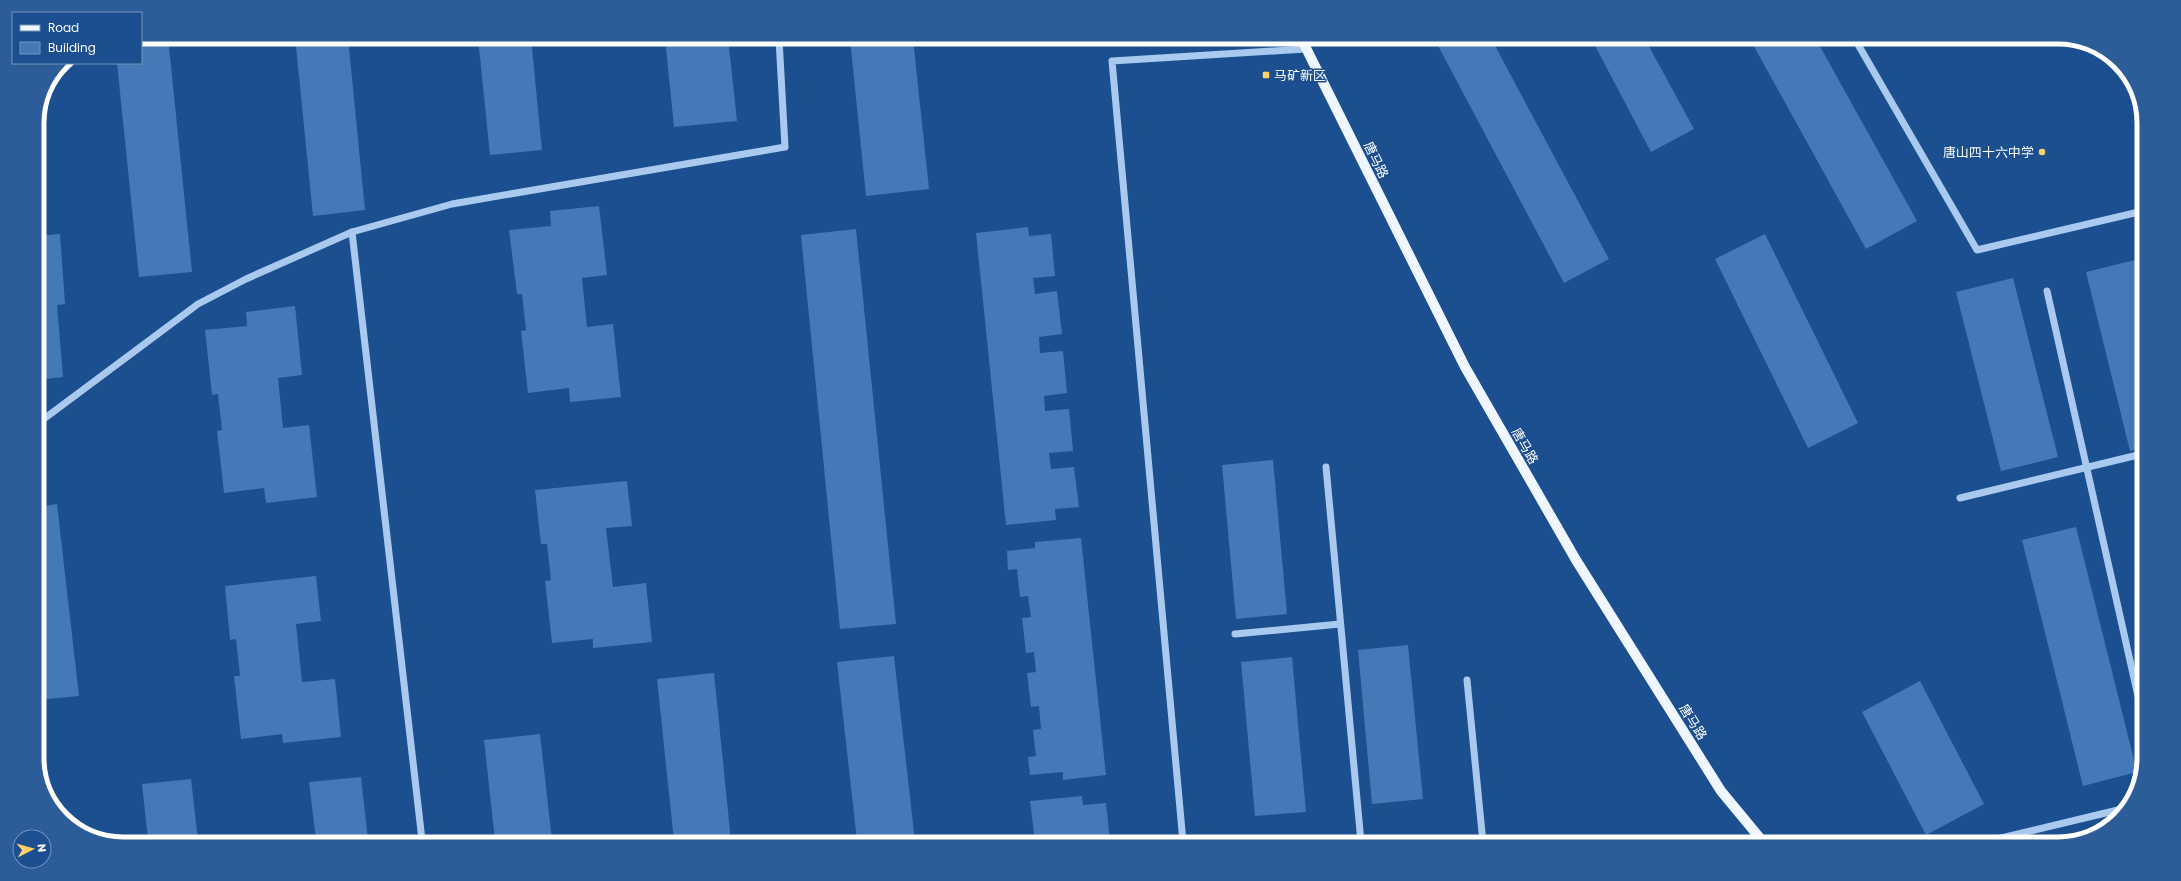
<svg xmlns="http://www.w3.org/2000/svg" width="2181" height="881" font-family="Poppins,'Noto Sans SC',sans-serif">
	<rect width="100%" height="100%" fill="#1b4f8f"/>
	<g fill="#4478b7">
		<polygon points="141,37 168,37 192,272 139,277 117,63 141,63"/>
		<polygon points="295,37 348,38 365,210 313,216"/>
		<polygon points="478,38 531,38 542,150 490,155"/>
		<polygon points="665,38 728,38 737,121 674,127"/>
		<polygon points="850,39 913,39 929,189 866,196"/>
		<polygon points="1435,40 1492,40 1609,259 1564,283"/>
		<polygon points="1592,40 1646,41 1694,129 1651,152"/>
		<polygon points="1751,41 1817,41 1917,221 1866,249"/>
		<polygon points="599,206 607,275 582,278 587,327 613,324 621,397 570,402 569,388 528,393 521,331 526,330 522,294 517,294 509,230 551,226 550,211"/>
		<polygon points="1028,227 1029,236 1051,234 1055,276 1033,278 1035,294 1057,291 1062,334 1039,337 1040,353 1063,351 1067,393 1044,396 1045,411 1069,409 1073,451 1049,453 1051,469 1074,467 1079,507 1055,509 1056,520 1006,525 976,233"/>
		<polygon points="856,229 896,624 840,629 801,235"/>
		<polygon points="60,234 65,304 57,305 63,377 37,380 37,236"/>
		<polygon points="1765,234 1858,423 1808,448 1715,259"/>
		<polygon points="2143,258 2142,448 2130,451 2086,272"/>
		<polygon points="2013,278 2058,457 2001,471 1956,292"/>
		<polygon points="295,306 302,375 278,378 283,428 309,425 317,497 266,503 264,488 224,493 217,431 222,430 218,394 212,395 205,330 247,326 246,312"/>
		<polygon points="1273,460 1287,614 1236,619 1222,465"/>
		<polygon points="627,481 632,526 606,528 613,587 646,583 652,642 593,648 593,639 552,643 545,581 551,580 547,544 541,544 535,490"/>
		<polygon points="57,504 79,696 37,700 37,507"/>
		<polygon points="2076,527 2137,772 2083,786 2022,540"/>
		<polygon points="1081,538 1106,775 1063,780 1063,772 1030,775 1028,757 1036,756 1033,730 1041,729 1039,706 1031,707 1027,673 1036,672 1034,652 1026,653 1022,618 1031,617 1028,596 1020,597 1017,569 1008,570 1007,551 1035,548 1035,542"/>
		<polygon points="316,576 321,621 296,624 302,682 335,679 341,737 283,743 282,734 241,739 234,676 240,676 236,639 230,640 225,586"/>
		<polygon points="1408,645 1423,799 1372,804 1358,650"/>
		<polygon points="894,656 915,841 857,841 837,662"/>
		<polygon points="1292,657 1306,812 1255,816 1241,662"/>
		<polygon points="714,673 731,841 674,841 657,679"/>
		<polygon points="1920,681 1984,804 1926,835 1862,712"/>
		<polygon points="540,734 552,840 495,840 484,740"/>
		<polygon points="361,777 368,840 316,840 309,782"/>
		<polygon points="191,779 198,840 148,839 142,784"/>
		<polygon points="1082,796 1083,805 1106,803 1110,842 1035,842 1030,801"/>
	</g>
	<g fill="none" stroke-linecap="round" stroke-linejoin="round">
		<g stroke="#a9c9ee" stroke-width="7">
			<polyline points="1856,41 1977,250 2143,211"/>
			<polyline points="352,232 422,840"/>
			<polyline points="2047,291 2140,705"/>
			<polyline points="37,424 198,304 246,279 352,232 452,204 785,147 779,39"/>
			<polyline points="1326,467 1361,842"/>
			<polyline points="1960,498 2142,454"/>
			<polyline points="1235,634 1340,624"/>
			<polyline points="1467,680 1483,843"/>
			<polyline points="1183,842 1112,61 1306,49"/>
			<polyline points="1976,844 2122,809"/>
		</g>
		<polyline stroke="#f0f6ff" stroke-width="10" points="1302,40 1465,367 1576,560 1721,791 1764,843"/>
	</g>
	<g fill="#ffd166" stroke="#1b4f8f" stroke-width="1.5">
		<rect x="1262" y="71" width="8" height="8" rx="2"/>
		<circle cx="2042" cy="152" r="4"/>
	</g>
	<g text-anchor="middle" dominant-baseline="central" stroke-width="3" stroke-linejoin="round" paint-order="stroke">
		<g font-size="13" fill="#fff" stroke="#1b4f8f" text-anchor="start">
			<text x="1274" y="75">马矿新区</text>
			<text x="2034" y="152" text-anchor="end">唐山四十六中学</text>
		</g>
		<g font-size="13" fill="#fff" stroke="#1b4f8f">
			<text transform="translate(1376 160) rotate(64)">唐马路</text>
			<text transform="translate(1525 446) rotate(60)">唐马路</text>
			<text transform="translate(1693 722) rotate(58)">唐马路</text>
		</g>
	</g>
	<path d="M0 0H2181V881H0ZM123 44H2058A79 79 0 0 1 2137 123V758A79 79 0 0 1 2058 837H123A79 79 0 0 1 44 758V123A79 79 0 0 1 123 44Z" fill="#2d5d98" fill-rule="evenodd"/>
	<path fill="none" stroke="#fff" stroke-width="5" d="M123 44H2058A79 79 0 0 1 2137 123V758A79 79 0 0 1 2058 837H123A79 79 0 0 1 44 758V123A79 79 0 0 1 123 44Z"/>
	<rect x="12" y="12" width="130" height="52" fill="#1b4f8f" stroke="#7695bc"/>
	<rect x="20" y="25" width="20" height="6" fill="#f0f6ff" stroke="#7695bc"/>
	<text x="48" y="32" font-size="12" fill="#ffffff">Road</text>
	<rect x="20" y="42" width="20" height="12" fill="#4478b7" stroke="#7695bc"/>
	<text x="48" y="52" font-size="12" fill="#ffffff">Building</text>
	<g transform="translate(32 849) rotate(84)"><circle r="19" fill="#1b4f8f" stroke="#7695bc"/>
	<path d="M0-3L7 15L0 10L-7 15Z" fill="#ffd166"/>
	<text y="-6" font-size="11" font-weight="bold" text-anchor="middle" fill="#ffffff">N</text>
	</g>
</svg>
